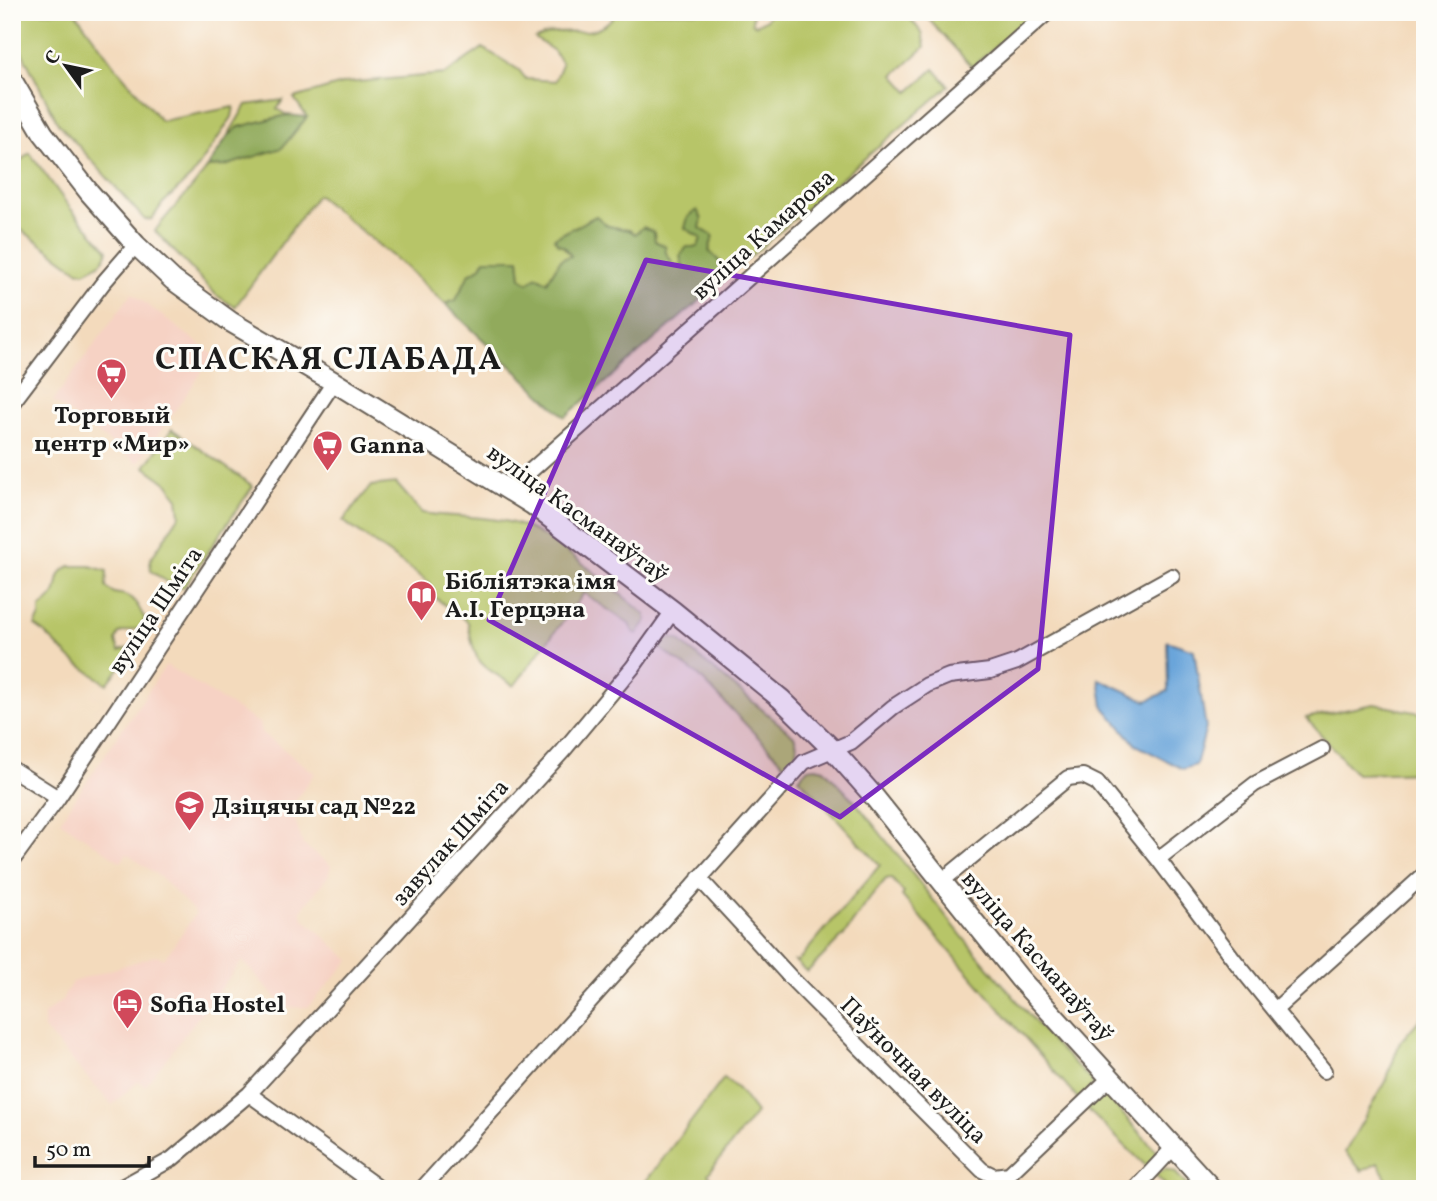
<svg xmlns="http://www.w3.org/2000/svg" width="1437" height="1201" font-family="Vollkorn,serif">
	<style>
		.built { fill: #f6d2c4 }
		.green { fill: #b7c567; stroke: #6a7042; stroke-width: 2 }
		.forest { fill: #91aa5c; stroke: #56633c; stroke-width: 2 }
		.water { fill: #6aa5da; stroke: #43607b; stroke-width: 2 }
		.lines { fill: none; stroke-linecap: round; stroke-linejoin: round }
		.stream { stroke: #6aa5da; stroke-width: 4.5 }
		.street-casing { stroke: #675e54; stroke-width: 18 }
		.secondary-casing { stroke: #675e54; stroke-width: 23 }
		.street { stroke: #fff; stroke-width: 14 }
		.secondary { stroke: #fff; stroke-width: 19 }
		.marked { fill: #7b2cbf; fill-opacity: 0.2; stroke: #7b2cbf; stroke-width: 5; stroke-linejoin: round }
		.labels { text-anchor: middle; stroke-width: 6; stroke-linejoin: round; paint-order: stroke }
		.street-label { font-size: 24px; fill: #1c1c1c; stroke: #fdfcf7 }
		.poi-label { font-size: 24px; font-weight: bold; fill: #1c1c1c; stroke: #fdfcf7; text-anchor: start }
		.district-label { font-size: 32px; font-weight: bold; letter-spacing: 2px; fill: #1c1c1c; stroke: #fdfcf7 }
	</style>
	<rect width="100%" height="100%" fill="#fdfcf7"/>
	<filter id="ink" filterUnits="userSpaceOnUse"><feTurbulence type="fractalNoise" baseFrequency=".0143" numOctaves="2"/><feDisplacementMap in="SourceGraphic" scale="14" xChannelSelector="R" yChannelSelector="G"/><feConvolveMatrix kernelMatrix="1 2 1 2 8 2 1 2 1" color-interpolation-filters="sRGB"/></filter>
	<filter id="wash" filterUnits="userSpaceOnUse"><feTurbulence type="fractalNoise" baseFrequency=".00686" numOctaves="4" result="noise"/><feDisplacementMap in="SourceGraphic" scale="28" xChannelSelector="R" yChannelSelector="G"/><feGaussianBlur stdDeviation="1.57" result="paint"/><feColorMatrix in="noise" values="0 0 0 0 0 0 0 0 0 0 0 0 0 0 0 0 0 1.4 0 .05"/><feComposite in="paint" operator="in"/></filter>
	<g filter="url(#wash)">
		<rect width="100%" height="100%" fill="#f3dabc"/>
		<path class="built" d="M132,293L214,355L138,463L53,401Z
			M166,665L254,720L259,723L262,733L315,773L291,807L303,845L331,865L328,876L301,910L303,918L350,960L308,1007L286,1008L242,961L145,1086L138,1081L112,1105L44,1029V1015L62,1000L72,982L157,955L164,959L196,913L160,877L127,854L121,862L60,821Z"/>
		<path class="green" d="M12,12H75L114,65L161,121L234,107L232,117L192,176L163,203L152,219L145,220L58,123L12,33Z
			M617,12H753L752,23L756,25L767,19L769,12H905L922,33L925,47L894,75L909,92L934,69L949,86L728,276V270L709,251L713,236L685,228L701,238L698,248L683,267H675L665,253L629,230L608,226L575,227L555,238L572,256L561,259L547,282L528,283L521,278L519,259L480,268L469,275L456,300L445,304L408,269L317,195L235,307L216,295L155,231C172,208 192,190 208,167L225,166L307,117L294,98L345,83L445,74L483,48L519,70L526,79L555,81L562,64L554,51L535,38C541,36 549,32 556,32C582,30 599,37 617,12Z
			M922,12H1035L972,67Z
			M283,100L277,109L287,115L239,127L227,137L246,105Z
			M30,153L70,208L108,250C105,263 95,267 84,272L77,270L12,223V167Z
			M172,429L253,486L184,587L176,588L151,571L150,560L180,515L178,499L168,484L145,467Z
			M396,483L422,513C456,518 497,515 528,528C565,545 612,588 645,614L647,620L637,634L633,632L629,624L584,593L514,686C478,662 475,666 468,622L426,591L430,583L343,521L371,486Z
			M70,566H90L107,571L106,587C119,598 116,591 127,596C138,600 139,611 145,618L141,628L119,633L116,641L119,651L129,648L132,652L107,684L71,659L45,633L35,626L40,616V608C46,603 53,599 56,591C59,579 57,572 70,566Z
			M671,638L678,640L794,736C800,749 797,756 787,767L698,675L658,647L663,641Z
			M1374,704L1425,714V772L1356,774L1306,718Z
			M816,767L824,769L857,804L966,941L1048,1037L1094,1083L1080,1101L902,896L904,893L891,878L886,879L871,897L844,935L807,972L795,961H798L880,865L799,778L808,768Z
			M1425,1013V1181L1418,1189H1392L1378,1163L1362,1171L1345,1152L1387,1078L1400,1042Z
			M724,1078L738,1089L756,1113L708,1174L721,1189H640Z
			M1101,1094L1106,1095L1156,1151L1158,1155L1149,1169L1085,1107Z
			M1165,1169L1175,1172L1190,1189H1169L1155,1175Z"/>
		<path class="forest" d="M287,115L307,117L282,148L225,166L208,167L227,137L239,127Z
			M697,210L702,219L700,228L713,236L709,251L728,270V276L565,417L445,304L456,300L469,274L480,268L485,259H519L521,278L528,283L537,276L547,282L561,259L571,256L565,247L558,244L554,238L596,216L608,226L629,230L635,234L643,227L654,232L655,241L665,246L666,253L675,266L683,267L680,256L687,247H698L701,238L685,228L688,217Z"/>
		<path class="water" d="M1167,641L1194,650L1206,728L1196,765L1183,769L1136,745L1103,706L1099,679L1147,701L1168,691Z"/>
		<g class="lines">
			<path class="stream" d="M1415,1189L1425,1178"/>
		</g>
	</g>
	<g filter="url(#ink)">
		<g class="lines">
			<defs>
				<path id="street" d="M12,403L103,283L136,245
					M509,490L1048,12
					M12,769L58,798
					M1158,859L1255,784L1322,749
					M12,861L58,798L334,382
					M699,878L792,979L982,1170L994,1176L1009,1174L1111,1077
					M942,881L1068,778L1083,776L1097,783L1158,859L1235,961L1324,1071
					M1275,1010L1425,874
					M249,1094L380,1189
					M118,1189L172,1159L249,1094L563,751L633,667L673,611
					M422,1189L804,762L851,742L893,707L927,685L949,676L990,671L1017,662L1172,576
					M1135,1189L1174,1147"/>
				<path id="secondary" d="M12,80L43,133L89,192L136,245L173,280L231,322L334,382L533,505L673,611L781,699L833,750L871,793L1020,979L1212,1189"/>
			</defs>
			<use href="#street" class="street-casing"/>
			<use href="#secondary" class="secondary-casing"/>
			<use href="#street" class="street"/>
			<use href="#secondary" class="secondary"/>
		</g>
	</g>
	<path class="marked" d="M646,260L1070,335L1038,669L840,817L489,620Z"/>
	<defs>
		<symbol id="supermarket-pin" viewBox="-11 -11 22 30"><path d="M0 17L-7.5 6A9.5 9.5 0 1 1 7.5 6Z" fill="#d1495b" stroke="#fdfcf7"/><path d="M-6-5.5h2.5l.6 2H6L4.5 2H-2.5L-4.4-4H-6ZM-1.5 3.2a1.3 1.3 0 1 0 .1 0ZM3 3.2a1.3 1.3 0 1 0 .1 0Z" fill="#fff"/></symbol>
		<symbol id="library-pin" viewBox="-11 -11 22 30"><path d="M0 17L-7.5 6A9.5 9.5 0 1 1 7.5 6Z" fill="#d1495b" stroke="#fdfcf7"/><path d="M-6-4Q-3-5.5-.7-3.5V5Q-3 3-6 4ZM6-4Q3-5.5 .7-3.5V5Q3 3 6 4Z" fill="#fff"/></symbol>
		<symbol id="school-pin" viewBox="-11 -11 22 30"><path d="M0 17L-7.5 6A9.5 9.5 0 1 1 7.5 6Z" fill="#d1495b" stroke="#fdfcf7"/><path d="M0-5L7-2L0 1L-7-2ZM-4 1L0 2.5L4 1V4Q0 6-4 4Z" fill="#fff"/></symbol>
		<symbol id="hotel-pin" viewBox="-11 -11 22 30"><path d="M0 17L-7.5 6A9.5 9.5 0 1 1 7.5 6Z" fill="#d1495b" stroke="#fdfcf7"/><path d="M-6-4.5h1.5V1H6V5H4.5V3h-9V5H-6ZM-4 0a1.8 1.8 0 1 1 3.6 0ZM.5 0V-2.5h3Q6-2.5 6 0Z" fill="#fff"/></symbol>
	</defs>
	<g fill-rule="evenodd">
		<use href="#supermarket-pin" x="94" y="356" width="35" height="47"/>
		<use href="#supermarket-pin" x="310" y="428" width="35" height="47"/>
		<use href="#library-pin" x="404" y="578" width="35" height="47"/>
		<use href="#school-pin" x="172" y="788" width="35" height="47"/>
		<use href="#hotel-pin" x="110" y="986" width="35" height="47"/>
	</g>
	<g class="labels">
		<g class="street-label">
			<text transform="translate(763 234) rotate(-42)" y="8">вуліца Камарова</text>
			<text transform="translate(578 513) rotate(36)" y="8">вуліца Касманаўтаў</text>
			<text transform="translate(155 610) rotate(-56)" y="8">вуліца Шміта</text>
			<text transform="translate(450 842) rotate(-48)" y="8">завулак Шміта</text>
			<text transform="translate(1038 956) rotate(49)" y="8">вуліца Касманаўтаў</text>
			<text transform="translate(914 1070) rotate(45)" y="8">Паўночная вуліца</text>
		</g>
		<g class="poi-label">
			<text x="112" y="423" text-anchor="middle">Торговый<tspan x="112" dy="28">центр «Мир»</tspan></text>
			<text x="350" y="453">Ganna</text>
			<text x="445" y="589">Бібліятэка імя<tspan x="445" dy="28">А.І. Герцэна</tspan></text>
			<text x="212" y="814">Дзіцячы сад №22</text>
			<text x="150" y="1012">Sofia Hostel</text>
		</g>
		<g class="district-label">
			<text x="329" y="369">СПАСКАЯ СЛАБАДА</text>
		</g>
	</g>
	<rect width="1437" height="1201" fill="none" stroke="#fdfcf7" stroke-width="42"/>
	<g transform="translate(66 66) rotate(303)" stroke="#fdfcf7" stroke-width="5" paint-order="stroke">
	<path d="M0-5L12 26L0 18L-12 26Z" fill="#1c1c1c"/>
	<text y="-10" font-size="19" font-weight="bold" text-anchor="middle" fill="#1c1c1c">С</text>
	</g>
	<path d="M35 1156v10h114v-10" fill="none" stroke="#1c1c1c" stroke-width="3.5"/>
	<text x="46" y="1156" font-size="21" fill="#1c1c1c" stroke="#fdfcf7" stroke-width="5" paint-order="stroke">50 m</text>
</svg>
